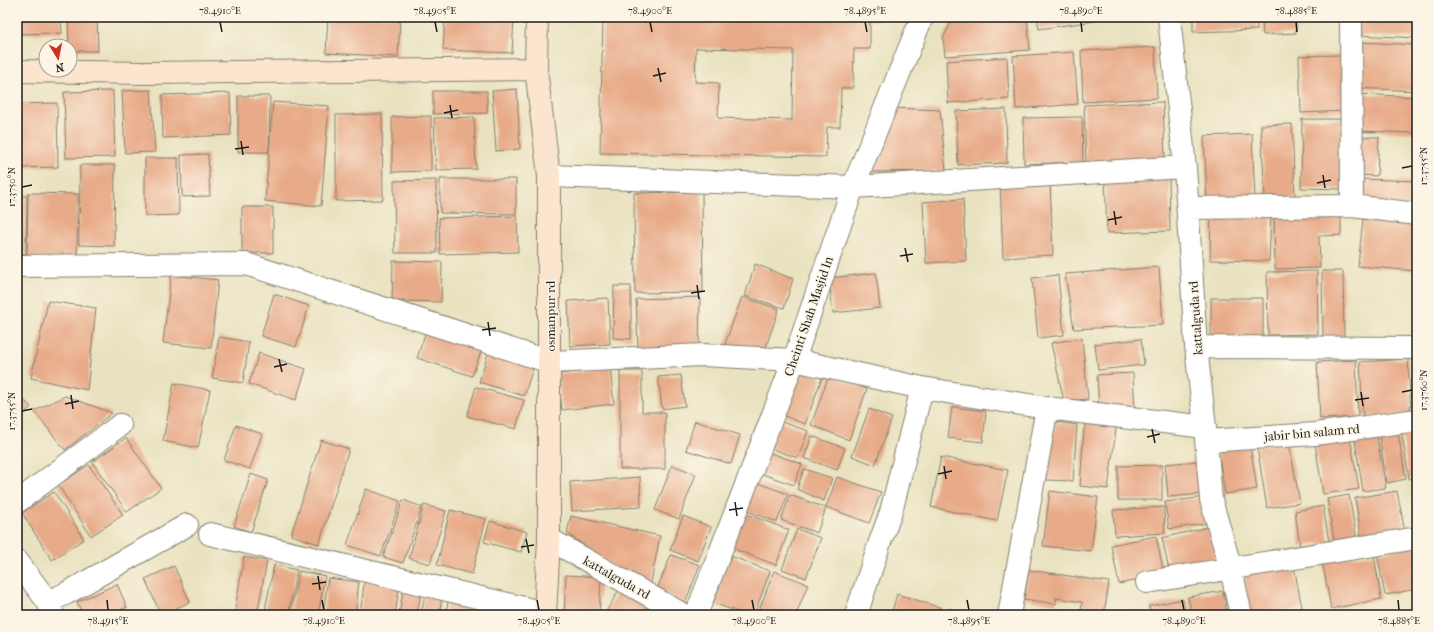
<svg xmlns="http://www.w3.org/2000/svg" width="1434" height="632" font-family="'IM FELL French Canon',serif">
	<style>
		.building { fill: #e8ab89; fill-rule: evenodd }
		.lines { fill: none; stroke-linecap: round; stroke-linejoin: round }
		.street-casing { stroke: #827f6e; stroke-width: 24 }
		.secondary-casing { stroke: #827f6e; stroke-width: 24 }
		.street { stroke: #fff; stroke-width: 22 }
		.secondary { stroke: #fce5cf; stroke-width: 22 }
		.ticks { fill: none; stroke: #1c1c1c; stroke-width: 1.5 }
		.labels { text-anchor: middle; stroke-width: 3; stroke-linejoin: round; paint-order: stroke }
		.street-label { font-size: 13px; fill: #1c1c1c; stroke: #fcf5e5 }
		.neatline { fill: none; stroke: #1c1c1c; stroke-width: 1.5 }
		.ticks-label { font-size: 10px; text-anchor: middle; fill: #1c1c1c }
	</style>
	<rect width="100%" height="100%" fill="#fcf5e5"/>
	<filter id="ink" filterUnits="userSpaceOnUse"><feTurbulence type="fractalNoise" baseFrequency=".025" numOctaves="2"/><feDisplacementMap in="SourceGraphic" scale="8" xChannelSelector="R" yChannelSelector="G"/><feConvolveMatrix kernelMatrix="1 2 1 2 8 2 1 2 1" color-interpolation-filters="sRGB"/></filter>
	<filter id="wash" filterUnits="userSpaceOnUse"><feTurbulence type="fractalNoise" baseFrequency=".012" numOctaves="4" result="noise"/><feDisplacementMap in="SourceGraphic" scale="16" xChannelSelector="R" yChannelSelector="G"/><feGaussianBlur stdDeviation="0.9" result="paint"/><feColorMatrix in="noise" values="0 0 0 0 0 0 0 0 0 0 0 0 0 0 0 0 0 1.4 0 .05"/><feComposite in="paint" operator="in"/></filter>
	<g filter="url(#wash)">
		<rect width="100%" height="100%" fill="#e9e2c0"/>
		<g id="blocks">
			<path class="building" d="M17,17H61L62,33L17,34Z
				M68,17H97L98,51H70V46H69Z
				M328,17H400L398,57L326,53Z
				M445,17H514L512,53L443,50Z
				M603,17H878V21H870V49H854L853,88H841L840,127H827L826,157L600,153ZM696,48L793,50L792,120L718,118L719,83L695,82Z
				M954,17H1027L1030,50L945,56L943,38Z
				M1037,17H1095V21L1039,29Z
				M1193,17H1256L1257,30L1193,32Z
				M1262,17H1295L1296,33L1263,35Z
				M1356,17H1417V38L1355,35Z
				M1359,42L1417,45V91L1357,88Z
				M1155,47L1157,98L1083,102L1081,51Z
				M1074,52L1078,104L1016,109L1013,56Z
				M1344,55L1346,111L1301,113L1299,56Z
				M1007,57L1009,99L948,103L946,61Z
				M517,89L520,149L496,151L492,91Z
				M151,90L155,152L125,153L122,91Z
				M113,91L115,157L66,158L64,92Z
				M433,91H487V113L433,114Z
				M230,93L231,135L163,138L162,95Z
				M1358,94L1417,97V133L1357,131Z
				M238,96H270L269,152H238Z
				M273,102L329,106L321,206L265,201Z
				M1163,102L1165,159L1086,163L1084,105Z
				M57,103L58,167L17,168V104Z
				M893,108L940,110L946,171L870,172Z
				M1006,109L1007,163L958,165L956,111Z
				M382,114L383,200L336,201V115Z
				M431,116V171L392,172V117Z
				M474,117L476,169L436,170L434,118Z
				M1082,117L1083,162L1024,164L1023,118Z
				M1302,119H1344L1343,189L1301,188Z
				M1292,124L1295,197L1265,199L1261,125Z
				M1252,134L1255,199L1207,201L1204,136Z
				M1359,137H1379L1377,176L1357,175Z
				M208,154L210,196L182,197L181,155Z
				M145,158H178L179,215L145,216Z
				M80,165H115L114,246L79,245Z
				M1169,174L1170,231L1107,233L1105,176Z
				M440,179H516V214L440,213Z
				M1363,179L1417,181V206L1362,203Z
				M436,180L437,253H395L394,181Z
				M1050,181L1053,255L1003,258L1000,183Z
				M702,192L703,292L635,293L634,193Z
				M28,193L78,194L77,258L27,257Z
				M17,196H27L26,254L17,253Z
				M963,199L966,261L926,263L923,202Z
				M242,207H273V253H242Z
				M1211,211L1271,212L1269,261L1210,260Z
				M1341,214V235L1319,236L1320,268L1275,269L1274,215Z
				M517,216L518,252L440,254L439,218Z
				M1363,219L1417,221V271L1358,266Z
				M393,261L442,262L441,302L392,301Z
				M755,264L793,279L784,308L745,296Z
				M1159,267L1163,325L1074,329L1065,274Z
				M1317,271L1318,334L1268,335L1267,272Z
				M1322,271H1343L1344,338H1323Z
				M876,273L880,308L833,313L829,278Z
				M171,275L218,280L211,348L163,343Z
				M1058,275L1064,335L1038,338L1032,278Z
				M614,286H631V339L613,338Z
				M274,294L309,306L296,347L261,336Z
				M700,297L699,347L638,348L636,299Z
				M742,297L779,309L763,355L723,349Z
				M608,298L610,344L570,346L568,301Z
				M1211,298H1263V338L1211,337Z
				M48,301L96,308L87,390L31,378Z
				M426,331L482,349L472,376L417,358Z
				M219,337L249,342L243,383L212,378Z
				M1082,338L1088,399L1064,401L1051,343Z
				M1141,339L1144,365L1098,370L1095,344Z
				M490,348L535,362L524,396L479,382Z
				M259,353L306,369L296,400L249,384Z
				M1408,359L1411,414L1363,416L1360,362Z
				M1356,360L1358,417L1320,419L1317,362Z
				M610,368L614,404L562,410L558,374Z
				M799,370L822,378L805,424L782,415Z
				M620,371H642V412H665V469H620Z
				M1133,373L1135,411L1099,412L1097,375Z
				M681,375L685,406L662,409L658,377Z
				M829,375L867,389L849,440L811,425Z
				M174,383L210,390L198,448L163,441Z
				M476,387L524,400L516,429L467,416Z
				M17,393L31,407L17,421Z
				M65,396L112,413L65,450L34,411Z
				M952,407L986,411L983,442L948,438Z
				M869,409L892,418L875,465L852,456Z
				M1089,418L1117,422L1108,489L1080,486L1084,429Z
				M776,420L808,431L798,458L766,447Z
				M695,421L740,435L731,464L686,450Z
				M1056,422L1077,425L1073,481L1045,480Z
				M236,425L262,434L250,469L224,460Z
				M1417,425V478L1409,479L1401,428Z
				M1397,427L1406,479L1387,483L1378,430Z
				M1376,432L1386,488L1363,491L1354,435Z
				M812,436L845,448L837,470L804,458Z
				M1350,437L1359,489L1323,494L1315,443Z
				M126,438L161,488L127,512L92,462Z
				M321,440L349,449L319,544L291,535Z
				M1289,442L1300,503L1267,508L1257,447Z
				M1250,445L1257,489L1225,494L1218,450Z
				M762,450L802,464L794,485L754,471Z
				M941,457L1008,470L997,521L931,507Z
				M1199,461L1203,494L1168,497L1165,464Z
				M89,465L123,515L91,536L58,485Z
				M672,465L696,474L679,519L655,510Z
				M1162,465V500H1118V466Z
				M804,469L832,478L824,501L797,489Z
				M251,474L268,480L251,532L234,526Z
				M640,477L641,507L572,511L570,482Z
				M837,477L881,492L869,523L826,507Z
				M752,481L788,494L777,522L742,509Z
				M1417,486V505H1416L1413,487Z
				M366,489L400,501L381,556L347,545Z
				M1050,491L1098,497L1091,551L1043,546Z
				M1397,491L1405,532L1362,540L1355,498Z
				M54,492L84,539L52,560L22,513Z
				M790,495L826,508L817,533L781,520Z
				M1349,495L1357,541L1335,545L1327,499Z
				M1206,497L1209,523L1169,529L1165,502Z
				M403,500L422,507L403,563L383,557Z
				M424,505L446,511L430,564L409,558Z
				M1323,506L1329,542L1300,546L1295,511Z
				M1164,507L1165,533L1115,536L1113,510Z
				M450,510L486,519L472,574L437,565Z
				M739,511L789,530L776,565L726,546Z
				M571,516L660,536L649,592L567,533Z
				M683,516L711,527L698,561L670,550Z
				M490,521L527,532L521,552L484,542Z
				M1208,527L1216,559L1169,570L1162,538Z
				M797,529L821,538L806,578L782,569Z
				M1156,536L1164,574L1119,584L1111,545Z
				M1416,545L1417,553V589L1385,595L1377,553Z
				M1374,554L1381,599L1331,609L1322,560Z
				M671,555L700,565L685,603L657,589Z
				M731,556L770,571L754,615H746L713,603Z
				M244,557L267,561L257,615H234Z
				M1293,561L1302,608L1266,615H1251L1243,571Z
				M274,565L297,570L288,615H264Z
				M174,566L190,602L161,615L145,579Z
				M1029,570L1109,582L1104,615L1081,613L1082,602L1056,598V604L1024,599Z
				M299,571L325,576L318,615H290Z
				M774,571L808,584L796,615H757Z
				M566,575L601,577L599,615H564Z
				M365,577L400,582L395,615H360Z
				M328,578L359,582L355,615H323Z
				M117,584L127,607L109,615H83L77,602Z
				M404,585L422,588L417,615H399Z
				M619,590L660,615H604Z
				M1223,591L1227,615H1192L1188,597Z
				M425,594L442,597L439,615H421Z
				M450,594L527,615H445Z
				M897,594L942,608L940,615H891Z
				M1183,599L1186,615H1151L1149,606Z
				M949,609L969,615H947Z"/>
		</g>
	</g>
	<g filter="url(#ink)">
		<use href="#blocks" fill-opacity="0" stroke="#827f6e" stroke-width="1"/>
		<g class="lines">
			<defs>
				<path id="street" d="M1169,17L1185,167L1196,347L1205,427L1211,500L1231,569L1241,615
					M1351,17L1352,206
					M549,176L853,187L1185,167
					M1188,208L1352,206L1417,214
					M17,266L246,264L550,362L703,355L794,360L922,388L1047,408L1205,427
					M1196,347L1417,348
					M1206,441L1315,434L1417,420
					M17,502L120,425
					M210,534L545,613
					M549,539L684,615
					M17,561L48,602L53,615
					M1147,582L1417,538
					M48,602L67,593L187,525
					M696,615L794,360L853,187L922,17
					M856,615L880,542L891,512L922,388
					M1009,615L1047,408"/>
				<path id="secondary" d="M537,17L536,69L549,176V539L545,615
					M17,71L144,73L536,69"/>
			</defs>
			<use href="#street" class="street-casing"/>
			<use href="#secondary" class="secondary-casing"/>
			<use href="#street" class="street"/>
			<use href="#secondary" class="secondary"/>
		</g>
	</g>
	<path class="ticks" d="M220,22L222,32M435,22L437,32M650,22L652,32M865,22L867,32M1081,22L1082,32M1296,22L1297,32M658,68L661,82M653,76L666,73M450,105L452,118M444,113L458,110M241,141L243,155M235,149L249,147M1402,168L1412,166M1323,175L1325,188M1317,183L1331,180M22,187L32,185M1114,211L1116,225M1108,220L1122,217M905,248L908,262M900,256L913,254M697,285L699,299M691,293L705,291M488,322L490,336M482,330L496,328M279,359L282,372M274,367L287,364M1361,392L1363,406M1402,392L1412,390M71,395L73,409M1355,400L1369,398M65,404L79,401M22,411L32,409M1152,429L1155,443M1147,437L1160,434M944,466L946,479M938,474L952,471M735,502L737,516M729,510L743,508M526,539L529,553M521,547L534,545M318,576L320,590M312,584L326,582M107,600L108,610M322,600L324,610M537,600L539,610M752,600L754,610M967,600L969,610M1182,600L1184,610M1398,600L1399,610"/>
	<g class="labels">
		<g class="street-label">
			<text transform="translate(550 316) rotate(-90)" y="5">osmanpur rd</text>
			<text transform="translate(808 316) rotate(-71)" y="5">Cheinti Shah Masjid ln</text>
			<text transform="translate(1195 318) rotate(-94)" y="5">kattalguda rd</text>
			<text transform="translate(1312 432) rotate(-5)" y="5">jabir bin salam rd</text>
			<text transform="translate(617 577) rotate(29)" y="5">kattalguda rd</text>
		</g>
	</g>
	<rect width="1434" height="632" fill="none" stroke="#fcf5e5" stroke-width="44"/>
	<g transform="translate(58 58) rotate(170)"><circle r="19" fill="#fcf5e5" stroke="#a29e95"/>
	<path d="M0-3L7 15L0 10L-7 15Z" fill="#c8321e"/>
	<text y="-6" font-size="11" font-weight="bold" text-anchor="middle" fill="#1c1c1c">N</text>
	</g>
	<rect x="22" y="22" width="1390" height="588" class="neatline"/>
	<g class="ticks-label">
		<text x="220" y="14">78.4910°E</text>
		<text x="435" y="14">78.4905°E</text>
		<text x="650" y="14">78.4900°E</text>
		<text x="865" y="14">78.4895°E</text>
		<text x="1081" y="14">78.4890°E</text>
		<text x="1296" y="14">78.4885°E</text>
		<text transform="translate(1423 166) rotate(-90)" y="4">17.3755°N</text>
		<text transform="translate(11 187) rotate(-90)" y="4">17.3750°N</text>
		<text transform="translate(1423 390) rotate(-90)" y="4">17.3760°N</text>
		<text transform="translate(11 411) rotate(-90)" y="4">17.3755°N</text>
		<text x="108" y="624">78.4915°E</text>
		<text x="324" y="624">78.4910°E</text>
		<text x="539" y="624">78.4905°E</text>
		<text x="754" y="624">78.4900°E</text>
		<text x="969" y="624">78.4895°E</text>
		<text x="1184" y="624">78.4890°E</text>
		<text x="1399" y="624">78.4885°E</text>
	</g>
</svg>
